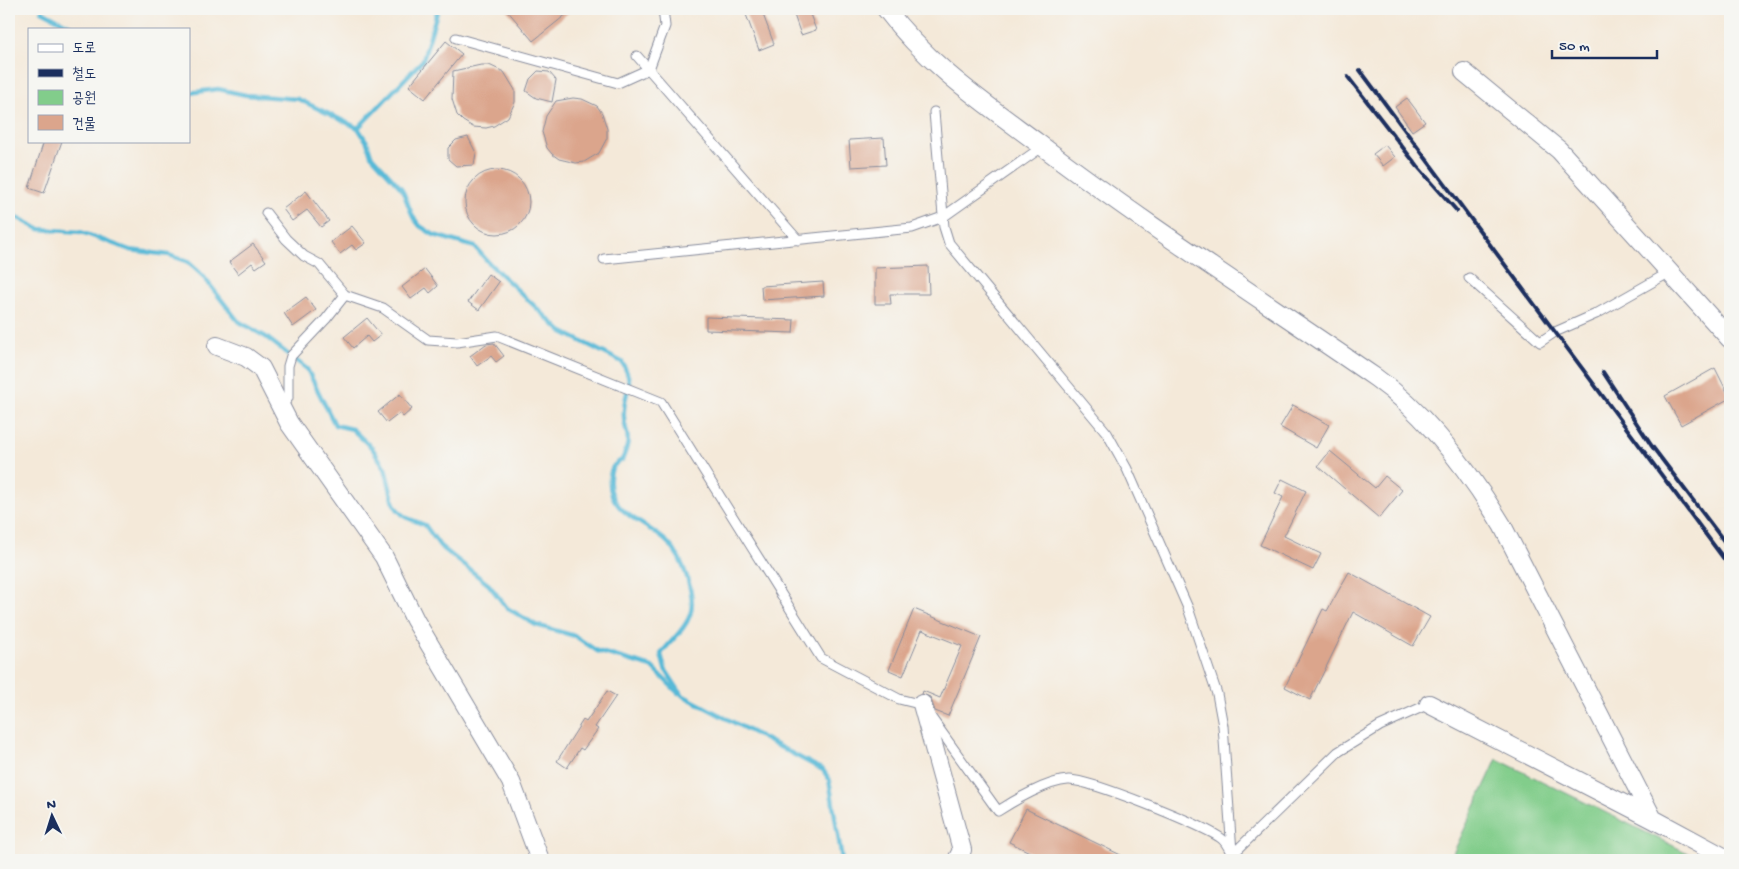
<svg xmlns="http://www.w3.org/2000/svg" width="1739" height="869" font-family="'Gochi Hand','Poor Story',sans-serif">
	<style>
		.green { fill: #82cd8b; stroke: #4e7e74 }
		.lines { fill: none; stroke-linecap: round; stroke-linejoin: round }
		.stream { stroke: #59b9d7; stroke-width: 4.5 }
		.building { fill: #dba58c }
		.service-casing { stroke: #888c9c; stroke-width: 11 }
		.minor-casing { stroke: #888c9c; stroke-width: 20 }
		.service { stroke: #fff; stroke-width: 9 }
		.minor { stroke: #fff; stroke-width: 18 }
		.rail { stroke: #1b2f5e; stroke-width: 4 }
	</style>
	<rect width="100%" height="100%" fill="#f6f6f2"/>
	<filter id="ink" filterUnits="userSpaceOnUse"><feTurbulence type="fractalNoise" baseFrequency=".02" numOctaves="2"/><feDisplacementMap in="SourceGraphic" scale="10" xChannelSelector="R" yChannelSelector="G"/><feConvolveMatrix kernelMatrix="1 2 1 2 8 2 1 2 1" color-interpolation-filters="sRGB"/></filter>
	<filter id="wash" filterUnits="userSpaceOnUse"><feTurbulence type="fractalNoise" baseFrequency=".0096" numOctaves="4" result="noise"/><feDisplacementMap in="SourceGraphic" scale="20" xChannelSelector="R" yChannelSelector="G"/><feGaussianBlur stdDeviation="1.12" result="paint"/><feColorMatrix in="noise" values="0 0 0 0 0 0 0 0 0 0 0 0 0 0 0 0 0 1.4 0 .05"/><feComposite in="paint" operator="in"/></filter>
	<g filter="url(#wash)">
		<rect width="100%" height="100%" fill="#f4e9d9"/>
		<path class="green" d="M1497,759L1702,860H1450Z"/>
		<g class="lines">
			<path class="stream" d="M42,11L76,29
				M189,93L218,89L246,95L298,99L358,128L367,142L371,155L402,189L413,217L420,226L434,235L475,247L489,263L561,331L622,362C636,388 625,386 624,410C622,434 635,431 622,460C614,464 611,467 610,477C606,515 649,522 669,544C682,557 697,596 690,615C685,630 670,641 661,654L665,669L682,695L823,770L829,779L842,860
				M358,128L423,60L438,9
				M9,213L39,229L81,232L130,250L169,255L188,262L202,275L238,321L266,337L307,369L335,425L352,429L372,448L385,468L394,504L398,510L405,517L425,525L440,546L489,585L507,608L536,625L575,636L597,651L652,667L678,693"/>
		</g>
		<g id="blocks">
			<path class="building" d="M506,9H573L533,41Z
				M744,9H761L774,44L759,50Z
				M792,9H808L816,30L801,35Z
				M446,41L462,54L425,99L409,86Z
				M481,65H489L504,72L515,90V102L508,117L494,126L486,128L473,127L463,121L457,115L452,99L453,71Z
				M538,71L549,72L556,80L552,102L536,98L526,91L530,79Z
				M573,98L582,99L597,106L602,113L607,129V138L599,153L584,162L576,163L559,159L552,154L547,148L542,132L546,116L556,101Z
				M1407,98L1425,122L1412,131L1395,107Z
				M468,137L476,153L474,165L456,166L448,159V148L456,140Z
				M884,138L886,165L851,167L849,140Z
				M44,141H62L44,193L29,188Z
				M1385,145L1395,157L1383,166L1373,154Z
				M465 202a32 32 0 1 1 64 0a32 32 0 1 1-64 0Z
				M306,191L329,221L321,227L307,210L292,221L283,209Z
				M352,226L366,243L356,250L352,245L340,254L331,242Z
				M253,244L266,261L256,268L252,263L238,274L229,262Z
				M928,266L929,294H890L891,304H875V268Z
				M425,269L438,286L430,293L426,288L411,299L402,287Z
				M488,274L499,282L479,310L468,302Z
				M823,282L824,296L762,300L761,286Z
				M306,297L316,310L293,327L284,313Z
				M706,317L794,320L793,333L706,330Z
				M367,318L381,335L372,342L367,336L353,348L344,337Z
				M494,343L504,356L496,362L491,356L477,366L470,356L486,344Z
				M1715,368L1730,398L1681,425L1665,396Z
				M400,394L412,409L403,417L400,413L387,423L378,412Z
				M1293,405L1329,425L1316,448L1280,427Z
				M1330,451L1375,488L1385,476L1402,490L1379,518L1318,466Z
				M1282,479L1306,491L1284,536L1321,554L1313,570L1260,545L1283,497L1275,493Z
				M1349,572L1430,617L1413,646L1353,612L1310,700L1285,687L1323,609L1327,611Z
				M914,609L981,637L948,716L935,711L930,697L922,694L923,691L940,698L962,646L922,630L903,676L889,670Z
				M607,691L616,696L595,727L598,729L583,750L580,748L567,768L557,761L583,720L586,722Z
				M1026,809L1131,860H1046L1009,842Z"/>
		</g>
	</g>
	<g filter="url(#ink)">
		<use href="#blocks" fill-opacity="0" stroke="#888c9c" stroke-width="1"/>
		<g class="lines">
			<defs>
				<path id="service" d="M456,38L618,83L649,69L665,26L663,9
					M637,56L798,240
					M934,112L944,227L949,243L1107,433L1127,469L1188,608L1217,694L1223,726L1232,852
					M266,213L286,239L304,256L319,264L345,295L383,308L428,340L457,342L497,336L661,402L821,658L899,699L923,705
					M604,259L912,228L943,217L1042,147
					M1469,278L1540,342L1555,332L1596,314L1670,272
					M281,407L288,398V366L291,356L326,319L345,295
					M930,716L998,811C1015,800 1048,781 1068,780C1086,778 1206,826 1222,839C1227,843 1229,849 1232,855L1338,752L1380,726L1429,704"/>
				<path id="minor" d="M886,9C927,64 983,102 1038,143C1147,226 1263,300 1376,378C1428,415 1469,471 1502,525L1653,819
					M1464,72L1559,150L1730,339
					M217,346L246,357L261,368L289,423L384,557L415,620L511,782L540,860
					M922,704L962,850L957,860
					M1429,704L1653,819L1729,860"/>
			</defs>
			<use href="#service" class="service-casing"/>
			<use href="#minor" class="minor-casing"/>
			<use href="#service" class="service"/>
			<use href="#minor" class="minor"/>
			<path class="rail" d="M1360,70L1730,567
				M1348,77L1418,167L1457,211
				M1603,372L1651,445L1730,549"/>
		</g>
	</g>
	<rect width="1739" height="869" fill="none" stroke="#f6f6f2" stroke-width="30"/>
	<rect x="28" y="28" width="162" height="115" fill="#f6f6f2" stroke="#9ea6b7"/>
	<rect x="38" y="44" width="25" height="8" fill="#ffffff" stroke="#9ea6b7"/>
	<text x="72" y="52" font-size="15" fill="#1b2f5e">도로</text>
	<rect x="38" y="69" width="25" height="8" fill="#1b2f5e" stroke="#9ea6b7"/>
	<text x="72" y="78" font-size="15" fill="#1b2f5e">철도</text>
	<rect x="38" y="90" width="25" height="15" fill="#82cd8b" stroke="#9ea6b7"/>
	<text x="72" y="102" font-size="15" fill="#1b2f5e">공원</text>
	<rect x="38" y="115" width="25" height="15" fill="#dba58c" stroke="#9ea6b7"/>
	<text x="72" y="128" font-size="15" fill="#1b2f5e">건물</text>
	<g transform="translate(52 816) rotate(356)" stroke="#f6f6f2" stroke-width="4" paint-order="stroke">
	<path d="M0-4L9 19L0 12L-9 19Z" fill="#1b2f5e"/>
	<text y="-8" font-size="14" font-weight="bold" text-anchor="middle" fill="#1b2f5e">N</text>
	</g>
	<path d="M1552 50v8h105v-8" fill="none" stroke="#1b2f5e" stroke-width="2.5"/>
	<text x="1559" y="50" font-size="15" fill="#1b2f5e" stroke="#f6f6f2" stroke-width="4" paint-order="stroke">50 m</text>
</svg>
